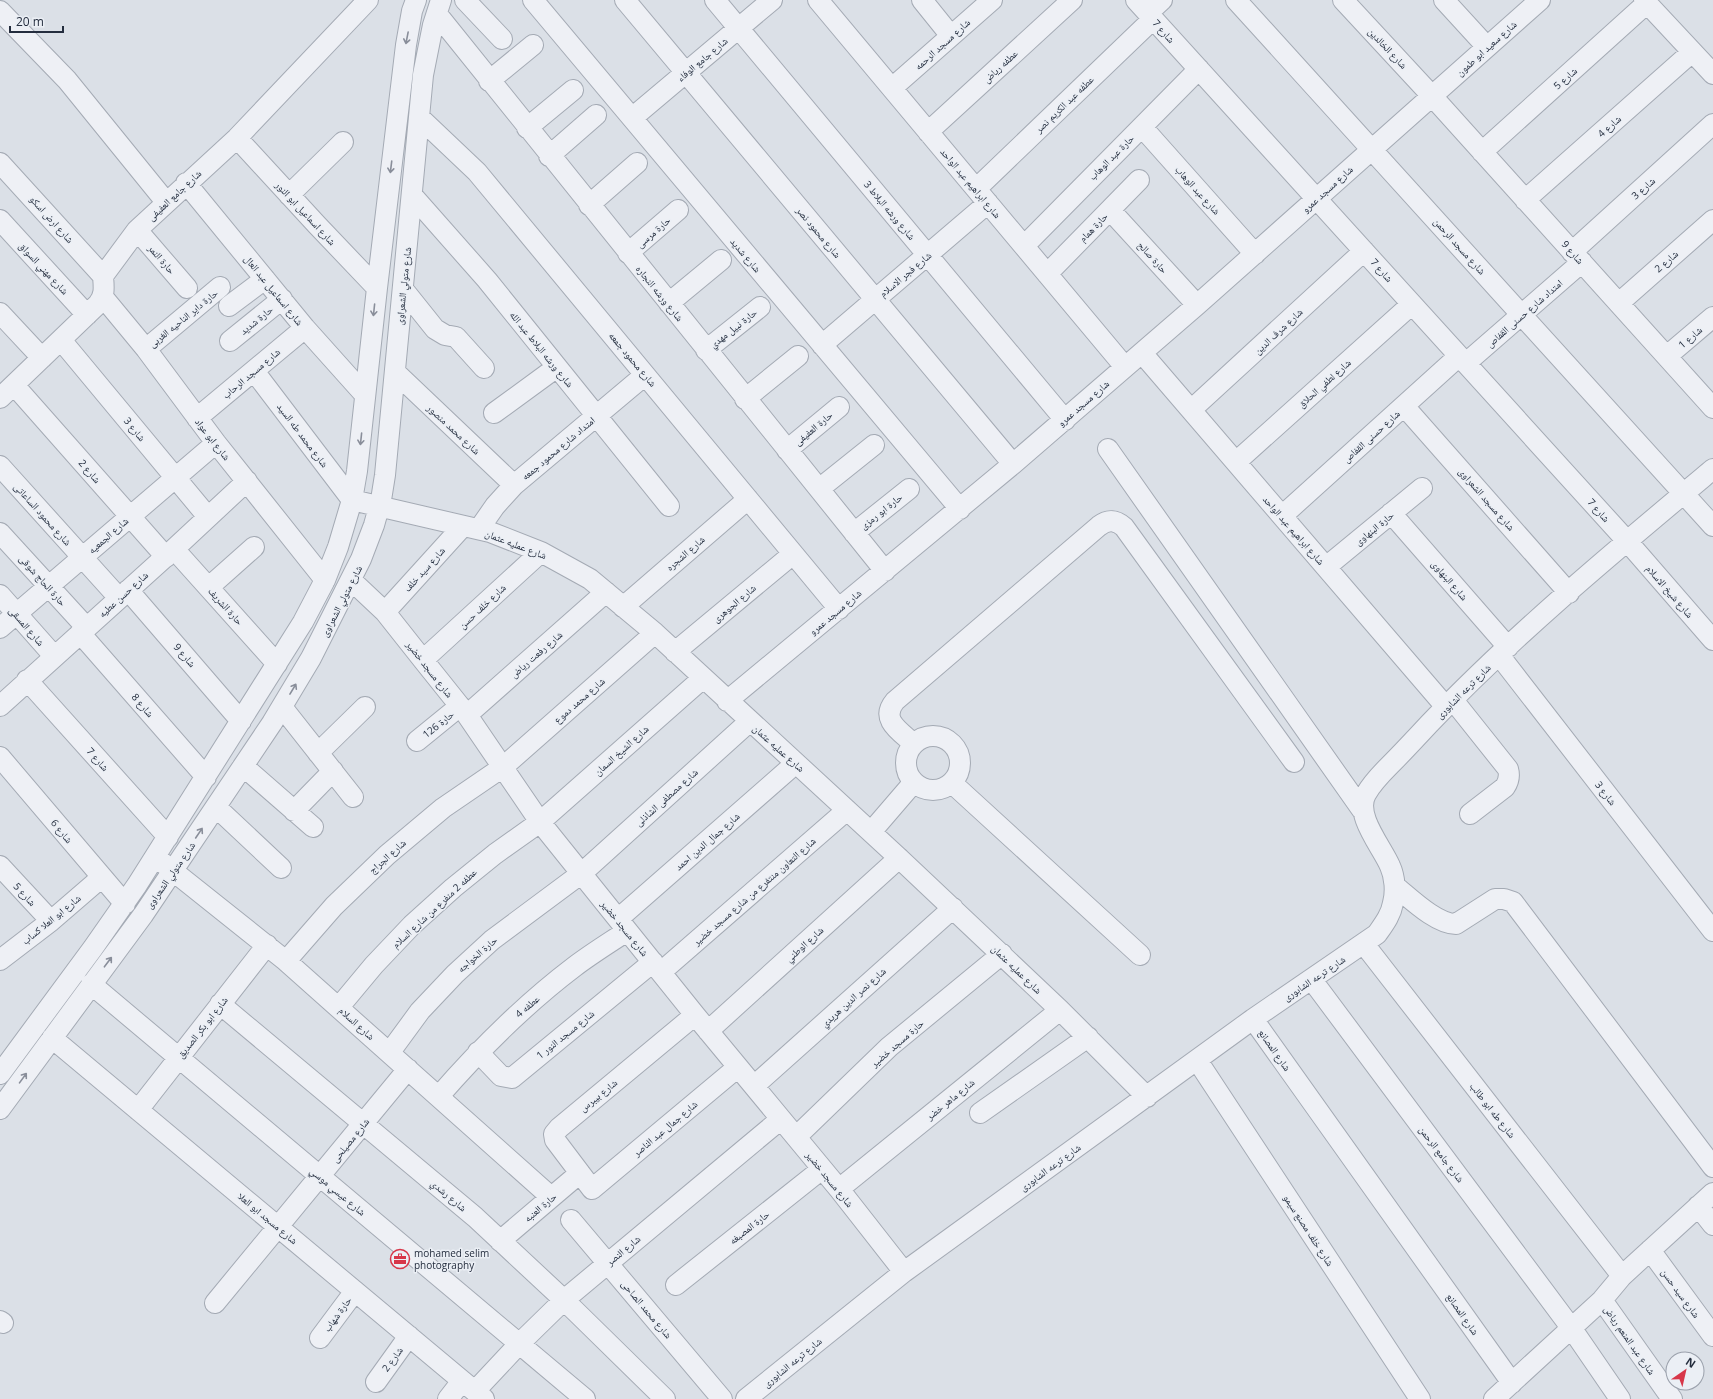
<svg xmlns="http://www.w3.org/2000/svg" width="1713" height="1399" font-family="'Open Sans','Noto Naskh Arabic',sans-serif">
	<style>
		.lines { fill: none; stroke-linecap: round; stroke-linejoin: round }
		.minor-casing { stroke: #a4aab4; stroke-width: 22 }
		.minor { stroke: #eef0f5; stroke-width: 20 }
		.oneway { stroke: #898e9a }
		.labels { text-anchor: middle; stroke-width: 3; stroke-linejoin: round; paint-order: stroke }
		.street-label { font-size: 10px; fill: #242d3e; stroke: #ebeff5 }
		.poi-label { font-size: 10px; fill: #242d3e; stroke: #ebeff5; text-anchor: start }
	</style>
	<rect width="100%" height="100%" fill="#dbe0e7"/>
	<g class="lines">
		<defs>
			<path id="minor" d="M465,0L502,39
				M533,0L960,509
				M625,0L1013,464
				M715,0L1065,420
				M818,0L1125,367
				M922,0L951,36
				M1136,0L1627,541L1713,640
				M1236,0L1713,526
				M1343,0L1432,96L1713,408
				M1444,0L1487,47
				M1644,0L1713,74
				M0,11L67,80L166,202
				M1148,13L1162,0
				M437,14L885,571
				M489,81L533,45
				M892,88L992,0
				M419,117L477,172L839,609
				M632,118L772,0
				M1142,127L1255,254
				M527,128L573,90
				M928,132L1072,0
				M237,138L317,225L377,288
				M1482,152L1647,3
				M549,156L596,115
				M0,163L103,276
				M186,183L305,328L365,395
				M976,189L1153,19
				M289,195L343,142
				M412,195L487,280L669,506
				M1525,200L1692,52
				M589,205L637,163
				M1110,210L1197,305
				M0,220L87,315
				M137,230L187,288
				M1024,246L1199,69
				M1572,252L1713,124
				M628,253L678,210
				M1047,274L1139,180
				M403,289L435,329L445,335L456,337L484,368
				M103,297L146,349L216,443L325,580
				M669,303L721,260
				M1619,303L1713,220
				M229,306L265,279
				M0,313L42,358
				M61,340L208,517
				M230,341L282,299
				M822,345L988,203
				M146,349L220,287
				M706,350L760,307
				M1142,353L1446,707
				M1667,356L1713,317
				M1466,363L1582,262
				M254,371L352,500L490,532L541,552L590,579L655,633L899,858L1060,1010L1147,1097
				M395,372L514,485
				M14,385L166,557
				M0,398L98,304C105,295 104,288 103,276L137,230L237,138L368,0
				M745,399L798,356
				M1404,406L1569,593
				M1191,410L1364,251
				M494,413L557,367
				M197,418L305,328
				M1108,449L1362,810
				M787,450L839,407
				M1236,462L1412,304
				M0,466L119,598
				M819,489L874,445
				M1391,513L1508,647
				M1282,516L1459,356
				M479,529L495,506L514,485L645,375
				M0,533L86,627
				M854,533L909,489
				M174,549L277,664
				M1326,567L1422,488
				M351,580L385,612L423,660L467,715L540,822L695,1015L839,1189L904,1272
				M209,587L254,547
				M128,590L241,721
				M0,595L54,656
				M623,607L748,499
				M385,612L463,526
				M0,628L216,443
				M80,633L206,777
				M675,652L793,554
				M1499,655L1713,931
				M423,660L541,552
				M27,680L168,837
				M1453,700L1508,769C1510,776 1509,781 1505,787L1470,814
				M727,701L1013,464L1197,305L1540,0
				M0,706L174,549L247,481
				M282,707L353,797
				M467,715L606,592
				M906 763a27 27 0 1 1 54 0a27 27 0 1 1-54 0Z
				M417,741L460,706
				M914,744C901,732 879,720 895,701L1099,526C1108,519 1116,520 1124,527L1294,762
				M318,753L365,707
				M0,757L125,904
				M243,766L313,827
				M952,783L1140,955
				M216,807L281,868
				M294,811L333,771
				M871,832L914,782
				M163,863L286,961L551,1197
				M0,866L51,921
				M1395,886C1410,898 1436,924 1456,924L1495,899H1504L1513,902L1713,1167
				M618,919L796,763
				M1364,944L1622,1276
				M0,960L51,921L102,877
				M286,961L334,906L387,855L443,808L503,767L655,633
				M661,972L847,810
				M1312,980L1572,1329L1620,1399
				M91,984L585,1399
				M220,1004L475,1217L564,1300L665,1399
				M339,1007L374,965L412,925L453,888L495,854L540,822L703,678
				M695,1015L559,1128L554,1134L555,1140L592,1189L738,1067
				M1253,1019L1512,1383
				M708,1031L899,858
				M52,1038L484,1399
				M390,1052L420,1011L455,974L492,940L582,873L750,721
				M478,1052L501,1076L512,1078L653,962
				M1197,1060L1420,1399
				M0,1074L93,948L137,885L303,622L325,580L338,547L352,500L357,471L377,288L406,45L412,11L416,0
				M754,1086L953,908
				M439,1096C480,1049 524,1005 574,967C591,954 609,943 627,931
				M0,1109L143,915L272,723L311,658L361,559L374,525L381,500L385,475L423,75L433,25L441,0
				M138,1110L267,945
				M980,1113L1088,1037
				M796,1137L889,1047L1002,954
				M839,1189L1060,1010
				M1698,1206L1713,1225
				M571,1220L722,1399
				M500,1241L580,1173
				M1650,1250L1713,1336
				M676,1285L822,1169
				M1602,1300L1672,1399
				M215,1303L408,1069
				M0,1321L3,1323
				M320,1338L355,1291
				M376,1382L409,1336
				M475,1391L519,1344L564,1300L781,1119
				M448,1399L462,1381
				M746,1399L904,1272L1253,1019L1377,934C1384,924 1391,915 1393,903C1396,892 1395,877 1390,866C1382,847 1354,815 1366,794C1372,783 1381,774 1390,765C1403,752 1416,738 1429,724C1517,632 1616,550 1713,469
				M1494,1399L1602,1300L1622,1276L1713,1193"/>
		</defs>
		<use href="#minor" class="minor-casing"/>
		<use href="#minor" class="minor"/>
	</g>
	<defs><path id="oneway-shaft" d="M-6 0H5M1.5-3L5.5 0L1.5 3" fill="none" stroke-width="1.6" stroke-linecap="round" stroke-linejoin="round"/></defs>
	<g class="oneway">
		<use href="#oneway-shaft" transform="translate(407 38) rotate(101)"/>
		<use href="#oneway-shaft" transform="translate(391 167) rotate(97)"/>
		<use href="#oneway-shaft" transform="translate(374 310) rotate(96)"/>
		<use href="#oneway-shaft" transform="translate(361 439) rotate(96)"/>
		<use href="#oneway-shaft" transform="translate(293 689) rotate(-59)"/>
		<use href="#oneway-shaft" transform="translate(199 833) rotate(-56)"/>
		<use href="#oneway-shaft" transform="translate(108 962) rotate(-53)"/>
		<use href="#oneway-shaft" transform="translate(23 1078) rotate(-54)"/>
	</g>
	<defs>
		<symbol id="office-ring" viewBox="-11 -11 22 22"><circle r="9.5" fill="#ebeff5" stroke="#d73649" stroke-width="1.5"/><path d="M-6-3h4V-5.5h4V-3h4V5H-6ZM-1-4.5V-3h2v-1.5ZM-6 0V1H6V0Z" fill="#d73649"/></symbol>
	</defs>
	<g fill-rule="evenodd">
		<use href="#office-ring" x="389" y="1248" width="22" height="22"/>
	</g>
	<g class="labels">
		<g class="street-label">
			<text transform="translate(1164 31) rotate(48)" y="4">شارع 7</text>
			<text transform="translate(942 44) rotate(-42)" y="4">شارع مسجد الرحمه</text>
			<text transform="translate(1388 48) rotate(47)" y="4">شارع الخالدين</text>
			<text transform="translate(1486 48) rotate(-42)" y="4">شارع سعيد ابو طمون</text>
			<text transform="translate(702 59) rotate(-40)" y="4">شارع جامع الوفاء</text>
			<text transform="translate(1000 66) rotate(-43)" y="4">عطفه رياض</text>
			<text transform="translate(1565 78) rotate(-42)" y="4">شارع 5</text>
			<text transform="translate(1064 104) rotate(-44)" y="4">عطفه عبد الكريم نصر</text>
			<text transform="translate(1609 126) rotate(-42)" y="4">شارع 4</text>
			<text transform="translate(1111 157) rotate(-45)" y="4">حارة عبد الوهاب</text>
			<text transform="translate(971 183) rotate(50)" y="4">شارع ابراهيم عبد الواحد</text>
			<text transform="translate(1643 188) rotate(-42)" y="4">شارع 3</text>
			<text transform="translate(1327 189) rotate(-42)" y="4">شارع مسجد عمرو</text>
			<text transform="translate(1198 190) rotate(48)" y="4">شارع عبد الوهاب</text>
			<text transform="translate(174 195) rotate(-43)" y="4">شارع جامع العفيفى</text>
			<text transform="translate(890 210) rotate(50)" y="4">شارع ورشه البلاط 3</text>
			<text transform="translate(306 213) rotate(47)" y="4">شارع اسماعيل ابو النور</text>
			<text transform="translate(52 219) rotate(48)" y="4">شارع ارض اسكو</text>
			<text transform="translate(1093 227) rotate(-46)" y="4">حارة همام</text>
			<text transform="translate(653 232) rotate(-41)" y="4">حارة مرسى</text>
			<text transform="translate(819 232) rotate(50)" y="4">شارع محمود نصر</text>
			<text transform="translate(1460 246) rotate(48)" y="4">شارع مسجد الرحمن</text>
			<text transform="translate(1573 252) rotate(48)" y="4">شارع 9</text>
			<text transform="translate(746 255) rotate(50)" y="4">شارع شديد</text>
			<text transform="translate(1153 257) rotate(48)" y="4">حارة صالح</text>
			<text transform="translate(162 259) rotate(49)" y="4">حارة النمر</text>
			<text transform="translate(1666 261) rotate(-42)" y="4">شارع 2</text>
			<text transform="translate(44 268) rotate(47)" y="4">شارع مهني السواق</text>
			<text transform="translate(1382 270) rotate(48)" y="4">شارع 7</text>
			<text transform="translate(905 274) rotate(-40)" y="4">شارع فجر الاسلام</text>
			<text transform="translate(403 286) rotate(-84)" y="4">شارع متولي الشعراوى</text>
			<text transform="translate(274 290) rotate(51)" y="4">شارع اسماعيل عبد العال</text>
			<text transform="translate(660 293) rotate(51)" y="4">شارع ورشه النجاره</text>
			<text transform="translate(1524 313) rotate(-41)" y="4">امتداد شارع حسنى القفاص</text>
			<text transform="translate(183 318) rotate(-39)" y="4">حارة داير الناحيه الغربى</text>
			<text transform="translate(256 320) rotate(-39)" y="4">حارة شديد</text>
			<text transform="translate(733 328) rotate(-38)" y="4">حارة نبيل مهدي</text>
			<text transform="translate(1278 331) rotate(-43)" y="4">شارع شرف الدين</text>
			<text transform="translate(1690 337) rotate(-41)" y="4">شارع 1</text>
			<text transform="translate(542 349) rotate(51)" y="4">شارع ورشه البلاط عبد الله</text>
			<text transform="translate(633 359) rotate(50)" y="4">شارع محمود جمعه</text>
			<text transform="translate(251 373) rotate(-40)" y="4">شارع مسجد الرحاب</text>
			<text transform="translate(1324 383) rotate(-42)" y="4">شارع لطفي الحلاق</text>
			<text transform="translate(1083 403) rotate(-41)" y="4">شارع مسجد عمرو</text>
			<text transform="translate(813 428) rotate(-40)" y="4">حارة العفيفى</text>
			<text transform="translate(135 429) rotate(50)" y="4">شارع 3</text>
			<text transform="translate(454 429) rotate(43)" y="4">شارع محمد منصور</text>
			<text transform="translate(303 435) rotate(53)" y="4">شارع محمد طه السيد</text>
			<text transform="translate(1371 436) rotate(-42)" y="4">شارع حسنى القفاص</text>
			<text transform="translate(213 439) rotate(52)" y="4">شارع ابو عواد</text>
			<text transform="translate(558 448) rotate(-40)" y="4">امتداد شارع محمود جمعه</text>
			<text transform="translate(90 471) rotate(49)" y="4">شارع 2</text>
			<text transform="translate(1487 499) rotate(49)" y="4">شارع مسجد الشعراوى</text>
			<text transform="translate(1599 510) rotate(48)" y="4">شارع 7</text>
			<text transform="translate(881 511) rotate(-38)" y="4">حارة ابو رمزى</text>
			<text transform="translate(43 514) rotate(48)" y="4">شارع محمود الساعاتى</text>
			<text transform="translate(1374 528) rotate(-39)" y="4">حارة البنهاوى</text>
			<text transform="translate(1294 530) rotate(49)" y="4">شارع ابراهيم عبد الواحد</text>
			<text transform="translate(108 535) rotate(-41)" y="4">شارع الجمعيه</text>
			<text transform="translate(516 544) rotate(21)" y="4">شارع عمليه عثمان</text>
			<text transform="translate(685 553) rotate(-41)" y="4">شارع الشجره</text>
			<text transform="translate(424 569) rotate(-48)" y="4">شارع سيد خلف</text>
			<text transform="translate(43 580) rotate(48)" y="4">حارة الحاج شوقى</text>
			<text transform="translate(1450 580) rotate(49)" y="4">شارع البنهاوى</text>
			<text transform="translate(1670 591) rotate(49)" y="4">شارع شيخ الاسلام</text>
			<text transform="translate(123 594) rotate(-42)" y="4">شارع حسن عطيه</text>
			<text transform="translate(341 601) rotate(-63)" y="4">شارع متولي الشعراوى</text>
			<text transform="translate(734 603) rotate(-40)" y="4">شارع الجوهرى</text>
			<text transform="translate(226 606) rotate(48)" y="4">حارة الشريف</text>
			<text transform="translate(482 606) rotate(-43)" y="4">شارع خلف حسن</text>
			<text transform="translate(835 612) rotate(-40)" y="4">شارع مسجد عمرو</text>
			<text transform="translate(27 626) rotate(49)" y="4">شارع المسقى</text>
			<text transform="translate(536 654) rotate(-41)" y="4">شارع رفعت رياض</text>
			<text transform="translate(185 655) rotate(49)" y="4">شارع 9</text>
			<text transform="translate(430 669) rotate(52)" y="4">شارع مسجد خضير</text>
			<text transform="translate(1463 691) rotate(-45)" y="4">شارع ترعه الشابورى</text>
			<text transform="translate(579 700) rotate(-41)" y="4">شارع محمد دموع</text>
			<text transform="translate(143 705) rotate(49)" y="4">شارع 8</text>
			<text transform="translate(438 724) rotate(-39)" y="4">حارة 126</text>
			<text transform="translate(779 748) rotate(42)" y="4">شارع عمليه عثمان</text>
			<text transform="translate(621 750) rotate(-42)" y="4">شارع الشيخ السمان</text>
			<text transform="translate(98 759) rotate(48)" y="4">شارع 7</text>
			<text transform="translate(1606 793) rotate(52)" y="4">شارع 3</text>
			<text transform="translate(666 797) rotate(-42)" y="4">شارع مصطفى الشاذلى</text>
			<text transform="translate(62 831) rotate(50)" y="4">شارع 6</text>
			<text transform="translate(707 841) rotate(-41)" y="4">شارع جمال الدين احمد</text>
			<text transform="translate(387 856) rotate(-42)" y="4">شارع الجراج</text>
			<text transform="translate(170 875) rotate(-55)" y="4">شارع متولي الشعراوى</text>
			<text transform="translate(754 891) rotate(-41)" y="4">شارع التعاون منتفرع من شارع مسجد خضير</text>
			<text transform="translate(25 894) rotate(47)" y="4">شارع 5</text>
			<text transform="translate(434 908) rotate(-43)" y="4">عطفه 2 منفرع من شارع السلام</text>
			<text transform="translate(51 919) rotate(-39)" y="4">شارع ابو العلا كساب</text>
			<text transform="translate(625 928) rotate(51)" y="4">شارع مسجد خضير</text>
			<text transform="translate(804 944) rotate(-42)" y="4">شارع الوطني</text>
			<text transform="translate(477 954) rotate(-41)" y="4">حارة الخواجه</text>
			<text transform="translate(1017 969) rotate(44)" y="4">شارع عمليه عثمان</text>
			<text transform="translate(1314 978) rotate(-34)" y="4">شارع ترعه الشابورى</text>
			<text transform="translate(853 997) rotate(-42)" y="4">شارع نصر الدين هريدي</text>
			<text transform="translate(527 1006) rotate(-41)" y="4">عطفه 4</text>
			<text transform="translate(357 1023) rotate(42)" y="4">شارع السلام</text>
			<text transform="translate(202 1027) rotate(-52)" y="4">شارع ابو بكر الصديق</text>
			<text transform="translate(565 1034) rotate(-39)" y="4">شارع مسجد النور 1</text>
			<text transform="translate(897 1043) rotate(-41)" y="4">حارة مسجد خضير</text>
			<text transform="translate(1275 1050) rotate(55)" y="4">شارع المصانع</text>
			<text transform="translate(598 1095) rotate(-39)" y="4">شارع بيبرس</text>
			<text transform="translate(950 1099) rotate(-39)" y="4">شارع ماهر خضر</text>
			<text transform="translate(1493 1110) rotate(52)" y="4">شارع طه ابو طالب</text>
			<text transform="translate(665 1128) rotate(-40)" y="4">شارع جمال عبد الناصر</text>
			<text transform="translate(350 1140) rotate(-51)" y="4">شارع مصيلحى</text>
			<text transform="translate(1442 1154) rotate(53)" y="4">شارع جامع الرحمن</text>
			<text transform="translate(1050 1167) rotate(-36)" y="4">شارع ترعه الشابورى</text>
			<text transform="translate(830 1179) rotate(51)" y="4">شارع مسجد خضير</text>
			<text transform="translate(338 1191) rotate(40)" y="4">شارع عيسي موسي</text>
			<text transform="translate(449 1195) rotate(40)" y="4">شارع رشدي</text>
			<text transform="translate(540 1207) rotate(-40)" y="4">حارة العنبه</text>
			<text transform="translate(268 1218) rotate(40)" y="4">شارع مسجد ابو العلا</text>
			<text transform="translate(749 1227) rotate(-38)" y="4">حارة المصبغه</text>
			<text transform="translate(1309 1230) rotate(57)" y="4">شارع خلف مصنع سيمو</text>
			<text transform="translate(623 1250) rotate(-40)" y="4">شارع النصر</text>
			<text transform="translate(1681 1293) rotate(54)" y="4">شارع سيد حسن</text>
			<text transform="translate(647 1309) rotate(50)" y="4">شارع محمد الصاحى</text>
			<text transform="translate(337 1314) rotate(-54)" y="4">حارة شهاب</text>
			<text transform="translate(1463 1314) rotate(55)" y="4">شارع المصانع</text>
			<text transform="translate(1630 1340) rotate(55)" y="4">شارع عبد المنعم رياض</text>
			<text transform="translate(392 1359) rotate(-54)" y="4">شارع 2</text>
			<text transform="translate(792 1362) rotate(-39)" y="4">شارع ترعه الشابورى</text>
		</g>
		<g class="poi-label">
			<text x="414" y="1257">mohamed selim<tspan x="414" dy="12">photography</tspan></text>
		</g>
	</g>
	<g transform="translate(1685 1371) rotate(34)"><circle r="19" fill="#ebeff5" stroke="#9ba1ac"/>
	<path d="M0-3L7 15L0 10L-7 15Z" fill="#d73649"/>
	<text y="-6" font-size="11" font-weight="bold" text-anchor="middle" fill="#242d3e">N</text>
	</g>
	<path d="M10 26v6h53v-6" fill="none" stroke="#242d3e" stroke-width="2"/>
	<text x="16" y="26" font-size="12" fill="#242d3e" stroke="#ebeff5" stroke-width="3" paint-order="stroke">20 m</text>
</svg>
